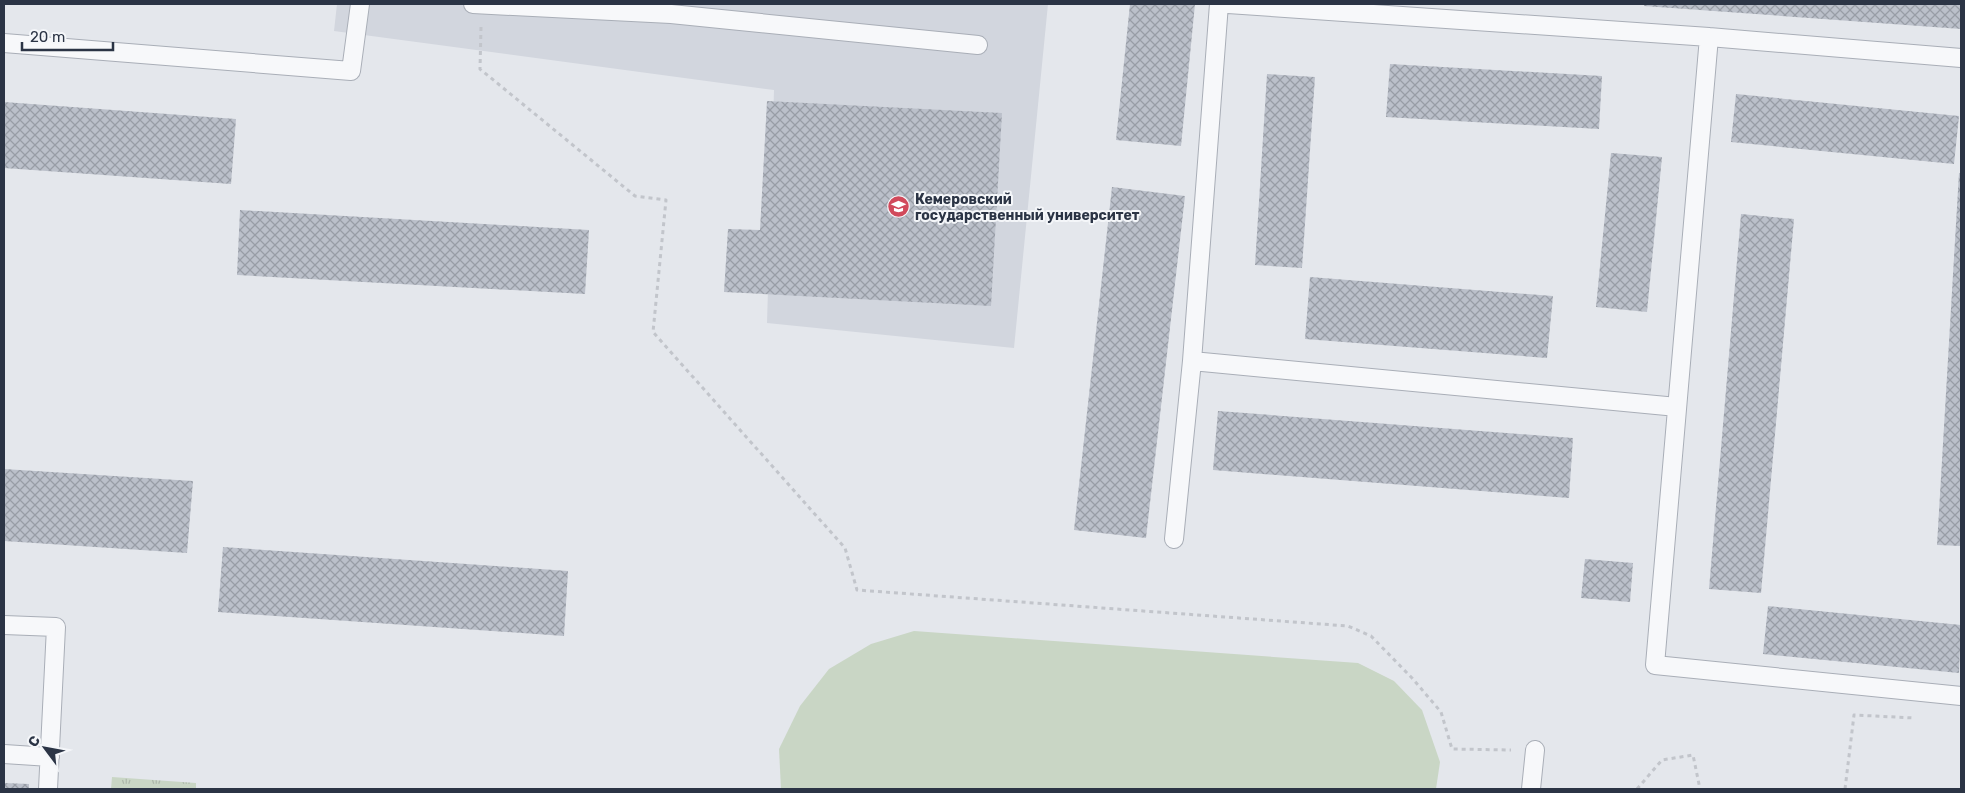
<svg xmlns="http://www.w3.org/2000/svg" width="1965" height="793" font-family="Rubik,sans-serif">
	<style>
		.built { fill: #d2d6de }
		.grass { fill: url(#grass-tufts) }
		.garden { fill: #c9d6c5 }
		.building { fill: url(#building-cross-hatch) }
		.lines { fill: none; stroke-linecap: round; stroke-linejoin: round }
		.lane-casing { stroke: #a9aeb7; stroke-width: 20 }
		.path { stroke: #c2c5cb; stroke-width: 3; stroke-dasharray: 4 4; stroke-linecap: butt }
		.lane { stroke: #f7f8fa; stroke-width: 18 }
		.labels { text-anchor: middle; stroke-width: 4; stroke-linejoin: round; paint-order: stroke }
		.poi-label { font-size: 14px; font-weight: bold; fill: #2b3445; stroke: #f4f6f9; text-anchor: start }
	</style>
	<defs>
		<pattern id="grass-tufts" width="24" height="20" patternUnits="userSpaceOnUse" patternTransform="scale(1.25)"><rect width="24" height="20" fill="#c9d6c5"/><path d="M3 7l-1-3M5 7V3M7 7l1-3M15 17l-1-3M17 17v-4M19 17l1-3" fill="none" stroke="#adb8ab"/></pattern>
		<pattern id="building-cross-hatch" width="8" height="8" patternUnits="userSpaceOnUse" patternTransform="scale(1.25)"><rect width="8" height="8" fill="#bbc0ca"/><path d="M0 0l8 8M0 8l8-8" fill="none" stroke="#989da6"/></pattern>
	</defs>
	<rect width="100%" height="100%" fill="#e4e7ec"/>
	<path class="built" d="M337,4H1048L1014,348L767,323L774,90L334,31Z"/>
	<path class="grass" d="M112,777L196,783V789H111Z"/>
	<path class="garden" d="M914,631L1358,663L1394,681L1422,710L1440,762L1436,789H781L779,749L800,706L829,669L871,644Z"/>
	<path class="building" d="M1130,4H1195L1181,146L1116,140Z
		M1645,4H1961V29L1644,6Z
		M1390,64L1602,76L1599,129L1386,117Z
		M1267,74L1315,77L1302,268L1255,265Z
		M1736,94L1959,116L1954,164L1731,142Z
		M767,101L1002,113L991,306L724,292L728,229L760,230Z
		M4,102L236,119L231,184L4,168Z
		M1611,153L1662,157L1647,312L1596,307Z
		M1959,173H1961V546L1937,545Z
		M1112,187L1185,196L1146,538L1074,530Z
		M240,210L589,230L585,294L237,275Z
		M1741,214L1794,219L1761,593L1709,589Z
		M1310,277L1553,296L1547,358L1305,339Z
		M1218,411L1573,438L1569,498L1213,470Z
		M4,469L193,481L187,553L4,541Z
		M223,547L568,571L564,636L218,612Z
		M1585,559L1633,563L1630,602L1581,598Z
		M1768,606L1961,625L1959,673L1763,654Z
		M4,783L29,784V789H4Z"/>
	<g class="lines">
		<defs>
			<path id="lane" d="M473,4L671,14L978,45
				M1228,4L1709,37L1961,58
				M1709,37L1655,665L1961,696
				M4,43L351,71L360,4
				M1192,361L1677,407
				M1174,539L1192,361L1219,4
				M4,625L56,627L48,789
				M4,754L50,757
				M1531,789L1535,750"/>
		</defs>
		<use href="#lane" class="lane-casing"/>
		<path class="path" d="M481,27L480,69L635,196L666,200L653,332L845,548L857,590L1348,626L1371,636L1412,678L1441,712L1452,749L1511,750
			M1637,789L1662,760L1693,755L1700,789
			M1845,789L1854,715L1914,718"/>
		<use href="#lane" class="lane"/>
	</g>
	<defs>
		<symbol id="university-disc" viewBox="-11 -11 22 22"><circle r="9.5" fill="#d1495b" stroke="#f4f6f9"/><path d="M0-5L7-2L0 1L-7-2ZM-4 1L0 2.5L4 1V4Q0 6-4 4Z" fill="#fff"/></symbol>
	</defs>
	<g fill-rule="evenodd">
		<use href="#university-disc" x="886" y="194" width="25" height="25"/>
	</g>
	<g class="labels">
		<g class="poi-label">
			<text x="915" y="204">Кемеровский<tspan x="915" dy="16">государственный университет</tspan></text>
		</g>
	</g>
	<rect width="1965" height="793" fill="none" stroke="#2b3445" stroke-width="10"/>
	<g transform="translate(45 748) rotate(302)" stroke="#f4f6f9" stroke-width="4" paint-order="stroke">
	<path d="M0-4L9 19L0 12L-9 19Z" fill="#2b3445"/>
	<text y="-8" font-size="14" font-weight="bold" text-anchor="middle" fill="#2b3445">С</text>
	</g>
	<path d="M22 42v8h91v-8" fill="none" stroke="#2b3445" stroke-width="2.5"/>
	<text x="30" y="42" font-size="15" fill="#2b3445" stroke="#f4f6f9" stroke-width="4" paint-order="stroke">20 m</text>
</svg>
